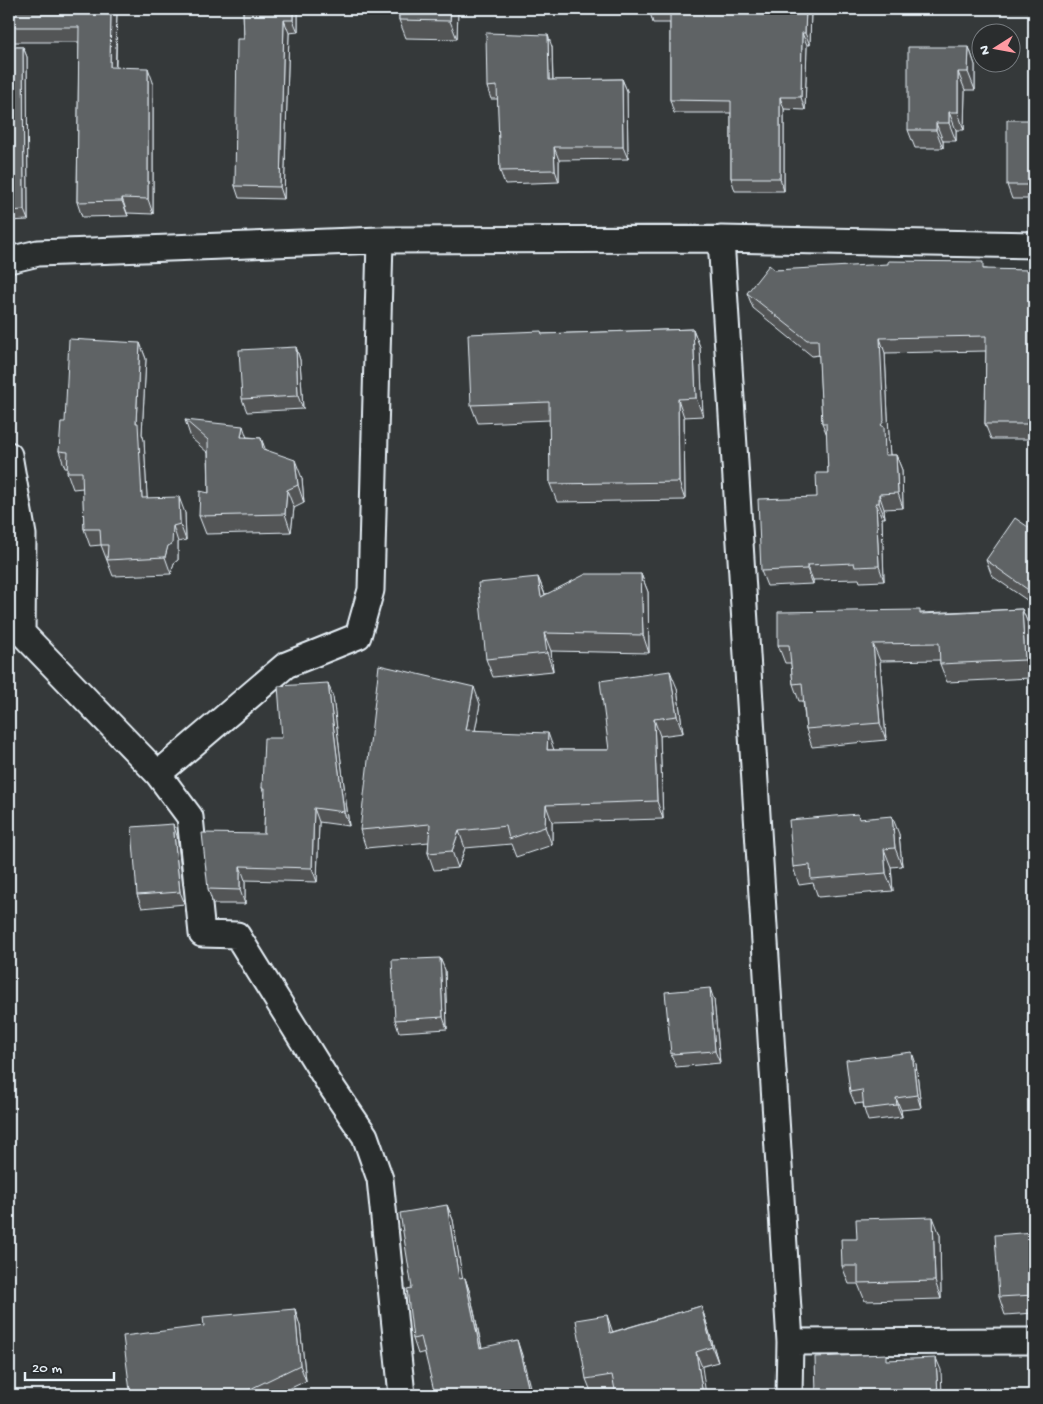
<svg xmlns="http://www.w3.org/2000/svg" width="1043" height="1404" font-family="'Gochi Hand',sans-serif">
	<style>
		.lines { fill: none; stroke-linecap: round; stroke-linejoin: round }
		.minor-casing { stroke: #e8f1f8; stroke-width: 29 }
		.minor { stroke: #2a2d2e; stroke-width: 25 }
		.wall { fill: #525557; stroke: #e8f1f8 }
		.shaded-wall { fill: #424547; stroke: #e8f1f8 }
		.building { fill: #5f6365; stroke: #e8f1f8 }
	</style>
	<rect width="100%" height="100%" fill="#35393a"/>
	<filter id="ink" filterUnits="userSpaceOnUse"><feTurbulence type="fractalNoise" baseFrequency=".02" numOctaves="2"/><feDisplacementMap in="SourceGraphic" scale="10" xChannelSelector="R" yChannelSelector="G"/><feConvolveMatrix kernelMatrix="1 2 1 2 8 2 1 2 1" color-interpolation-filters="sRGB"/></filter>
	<g filter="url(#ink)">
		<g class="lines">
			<defs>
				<path id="minor" d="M721,239L790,1342L789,1395
					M9,260L38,253L380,240L721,239L1034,245
					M9,455L23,535L22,633
					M9,628L22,633L158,774L190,817L202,934L237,935L329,1083L365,1136L380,1179L402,1395
					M158,774L286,665L358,636L371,590L380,240
					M790,1342L1034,1341"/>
			</defs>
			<use href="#minor" class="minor-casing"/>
			<use href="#minor" class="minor"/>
		</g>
		<path class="wall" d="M9,9H117L116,67L153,82V214L127,213L128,216L82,217L77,202L79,42H13L9,29Z
			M243,9H298V32L289,33L284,199L239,198L235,186L244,39Z
			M399,9H458L457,39L406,38L399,20Z
			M649,9H811L810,45H807L805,110L784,109V191H735L731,178V113H674L670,100V23H653Z
			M9,47H23L27,57L28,220L9,221Z
			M552,47L553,80L622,79L627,91L628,159L559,160V182L505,184L500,171L498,99H491L487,87Z
			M969,47L975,65V90H965L964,130H956V141H943V148H915L908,130Z
			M1034,120V199H1012L1007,185Z
			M986,269L1034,278V439H991L985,424L986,351L885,353L889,436L888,438L889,442L890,455H896L902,470L903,508L884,509L885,518H882L884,581L860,582L859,579L813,580V584L767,586L761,571L817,497L828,473L827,435L822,423L819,355L812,356L753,308L747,293L775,270Z
			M693,329L700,347L703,416L684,417L685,500L557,502L550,484V420L478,423L471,405L543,334Z
			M140,343L146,359L142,434L144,440L147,498L185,513L186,540L178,542V560L174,563L171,574L113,576L101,545L90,546L84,529L83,488L73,489L67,472L68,468H65L59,451L65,422Z
			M296,347L300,360L303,409L247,412L242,399Z
			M185,420L247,437L261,438L265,450L302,478L304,503L294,508L291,532L206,534L199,516L209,493L208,453L191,438Z
			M1034,531V605L992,576L986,560Z
			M641,574L648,592L649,653L551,651L553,671L493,677L486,659L538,577L545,594Z
			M1022,609L1029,626L1031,678L947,682L940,664V660L880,661L886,740L812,747L806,729L803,701H799L793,684L791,663H785L778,645L921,613Z
			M677,688L683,733L660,736L663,819L552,822V845L516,857L511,844L465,848L458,868L434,870L428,853L429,842L366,848L360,830L480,704L475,730L554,750H609Z
			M333,697L349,826L319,822L317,882L245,880V904H213L208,889L264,834L265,796L262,788L282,738Z
			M858,814L860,819L899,834L902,866L891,867L893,891L818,897L813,883L799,885L793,867Z
			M177,836L185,904L142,908L137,895Z
			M440,958L445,970L447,1029L399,1032L395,1020Z
			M714,1000L720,1063L676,1067L671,1054Z
			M916,1064L921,1108L901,1110L902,1117L868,1121L864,1109L863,1103L855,1104L850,1092Z
			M447,1205L453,1220L462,1279L465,1278L470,1293L482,1348L522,1355L425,1352L418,1354L413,1339L412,1288Z
			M1034,1232V1313L1005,1315L999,1297Z
			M940,1235L941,1299L865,1301L858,1284H849L842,1266L857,1239Z
			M701,1306L706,1321L718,1362L615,1390L592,1394L586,1379L612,1330V1332Z
			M295,1309L300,1326L306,1381L276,1395H107L130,1391L204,1326Z"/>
		<path class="shaded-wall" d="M111,9H117L115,82L110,67Z
			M293,9H298V32L293,20Z
			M451,9H458L457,39L450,21Z
			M806,9H811L810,45L805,33Z
			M284,20L289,33L284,199L280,187Z
			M802,33L807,45L805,110L801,97Z
			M548,35L552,47L553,92L549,80Z
			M23,47L27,57L28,220L24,210Z
			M969,47L975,65V90L968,72Z
			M148,68L153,82V214L148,199Z
			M958,72L965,90L964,130L958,112Z
			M622,79L627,91L628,159L623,147Z
			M780,97L784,109V191L780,178Z
			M949,112L956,130V141L949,123Z
			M936,123L943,141V148L936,130Z
			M554,147L559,160V182L555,170Z
			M122,198L128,216L122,201Z
			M1031,270L1034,278V330L1031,322Z
			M693,329L700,347L703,416L696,398Z
			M880,338L885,353L889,436L888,438L889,442L891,470L885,455L881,425Z
			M140,343L146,359L142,434L144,440L148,515L142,498L136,423Z
			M296,347L300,360L303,409L298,396Z
			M678,399L684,417L685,500L679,482Z
			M243,426L249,444L241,437Z
			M261,438L268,456L263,449Z
			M896,455L902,470L903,508L898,493Z
			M295,460L302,478L304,503L298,485Z
			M287,490L294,508L291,532L285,514Z
			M879,494L884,509L885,518L879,503Z
			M179,497L185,513L186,540L180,524Z
			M876,503L882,518L884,581L879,566Z
			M173,526L178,542V560L174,563L171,574L165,557Z
			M807,565L813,580V584L807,569Z
			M641,574L648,592L649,653L643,635Z
			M538,577L545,595L541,597Z
			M1022,609L1029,626L1031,678L1025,660Z
			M544,633L551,651L553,671L547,653Z
			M873,644L880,661L886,740L880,723Z
			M670,671L677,688L683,733L677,716Z
			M328,683L333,697L349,826L344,812Z
			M474,687L480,704L472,747L466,730Z
			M654,719L660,736L663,819L657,801Z
			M548,733L554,750H547Z
			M546,805L552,822V845L545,827Z
			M314,808L319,822L317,882L312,868Z
			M892,816L899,834L902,866L895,848Z
			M173,824L177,836L185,904L180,892Z
			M459,831L465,848L458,868L452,851Z
			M884,849L891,867L893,891L886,873Z
			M240,866L245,880V904L240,890Z
			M440,958L445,970L447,1029L443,1017Z
			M710,988L714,1000L720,1063L715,1051Z
			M912,1052L916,1064L921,1108L917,1095Z
			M896,1098L901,1110L902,1117L897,1105Z
			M447,1205L453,1220L465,1294L459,1279Z
			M933,1217L940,1235L941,1299L935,1281Z
			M465,1278L470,1293L485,1363L480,1348Z
			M701,1306L706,1321L718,1362L712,1347Z
			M295,1309L300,1326L306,1381L300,1365Z
			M607,1315L612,1330L615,1348L610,1333Z
			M517,1340L522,1355L532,1395H530Z
			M696,1352L702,1367L706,1395H703Z
			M936,1358L941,1370L942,1395H938Z"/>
		<path class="building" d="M9,9H111L110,67L148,68V199L122,198V201L77,202L79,27H9Z
			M243,9H293V20H284L280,187L235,186L237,39H244Z
			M399,9H451L450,21L399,20Z
			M649,9H806L805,33H802L801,97H780V178H731V101L670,100V10H649Z
			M486,33L548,35L549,80L622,79L623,147H554L555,170L500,171L497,86L487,87Z
			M9,47H23L24,210L9,211Z
			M908,47H969L968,72H958V112H949V123H936V130H908Z
			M1007,120H1034V185H1007Z
			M888,261L983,262V269L1031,270V322H1034V424H985L986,336L880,338L884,421L881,425L884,427L885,455H896L898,493L879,494V503H876L879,566L855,567L854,563L807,565V569L761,571L758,499L817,497L816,473H828L826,423H822L818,340H807L747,293L769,265L775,270L888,264Z
			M693,329L696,398L678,399L679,482L550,484L549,402L471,405L468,334L541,331L542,334Z
			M69,339L140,343L136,423H138L142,498L179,497L180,524L173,526L172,544L168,546L165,557L107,560L108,545H101L100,529H84L82,472H67L68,452L59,451L61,422H65Z
			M296,347L298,396L242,399L239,350Z
			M185,420L243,426L241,437L261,438L263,449L295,460L298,485L287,490L285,514L199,516L200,491L209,493L208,440Z
			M1015,518L1034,531V594L986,560Z
			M586,574H641L643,635L544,633L547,653L486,659L478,583L538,577L541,597Z
			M1022,609L1025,660L940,664L939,643L873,644L880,723L806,729L802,683L793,684L789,645H778V612L920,610V614Z
			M379,665L474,687L466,730L548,733L547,750H609L600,681L670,671L677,716L654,719L657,801L546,805L545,827L509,839L506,826L459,831L452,851L428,853L430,824L360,830Z
			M328,683L344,812L314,808L312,868L240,866V890L208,889L202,833L264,834L265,788H262L264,738H282L278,686Z
			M858,814L859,819L892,816L895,848L884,849L886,873L811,879L810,865L793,867L789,820Z
			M173,824L180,892L137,895L132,827Z
			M440,958L443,1017L395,1020L392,960Z
			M710,988L715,1051L671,1054L665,992Z
			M912,1052L917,1095L896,1098L897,1105L864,1109L862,1090L850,1092L846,1060Z
			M447,1205L459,1279L465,1278L480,1348L517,1340L530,1395H435L421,1337L413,1339L407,1289L412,1288L400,1213Z
			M933,1217L935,1281L858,1283V1266H842L841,1239H857L856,1219Z
			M1034,1232V1295L999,1297L995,1235Z
			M701,1306L712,1347L696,1352L703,1395H616L612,1375L586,1379L576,1320L607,1315L610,1333Z
			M295,1309L300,1365L238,1395H107L130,1391L123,1336L204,1326L203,1317Z
			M886,1354V1360L936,1358L938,1395H816L815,1357Z"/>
	</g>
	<rect width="1043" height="1404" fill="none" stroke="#2a2d2e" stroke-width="30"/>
	<rect x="15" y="15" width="1013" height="1374" fill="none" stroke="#e8f1f8" stroke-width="2" filter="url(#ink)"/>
	<g transform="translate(996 48) rotate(259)"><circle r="24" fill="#2a2d2e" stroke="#767b7f"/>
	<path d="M0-4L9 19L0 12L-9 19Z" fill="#ff9aa2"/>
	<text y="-8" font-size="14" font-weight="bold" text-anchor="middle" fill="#e8f1f8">N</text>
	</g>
	<path d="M25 1372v8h89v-8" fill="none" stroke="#e8f1f8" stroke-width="2.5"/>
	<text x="32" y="1372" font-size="15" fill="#e8f1f8" stroke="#2a2d2e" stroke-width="4" paint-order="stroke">20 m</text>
</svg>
